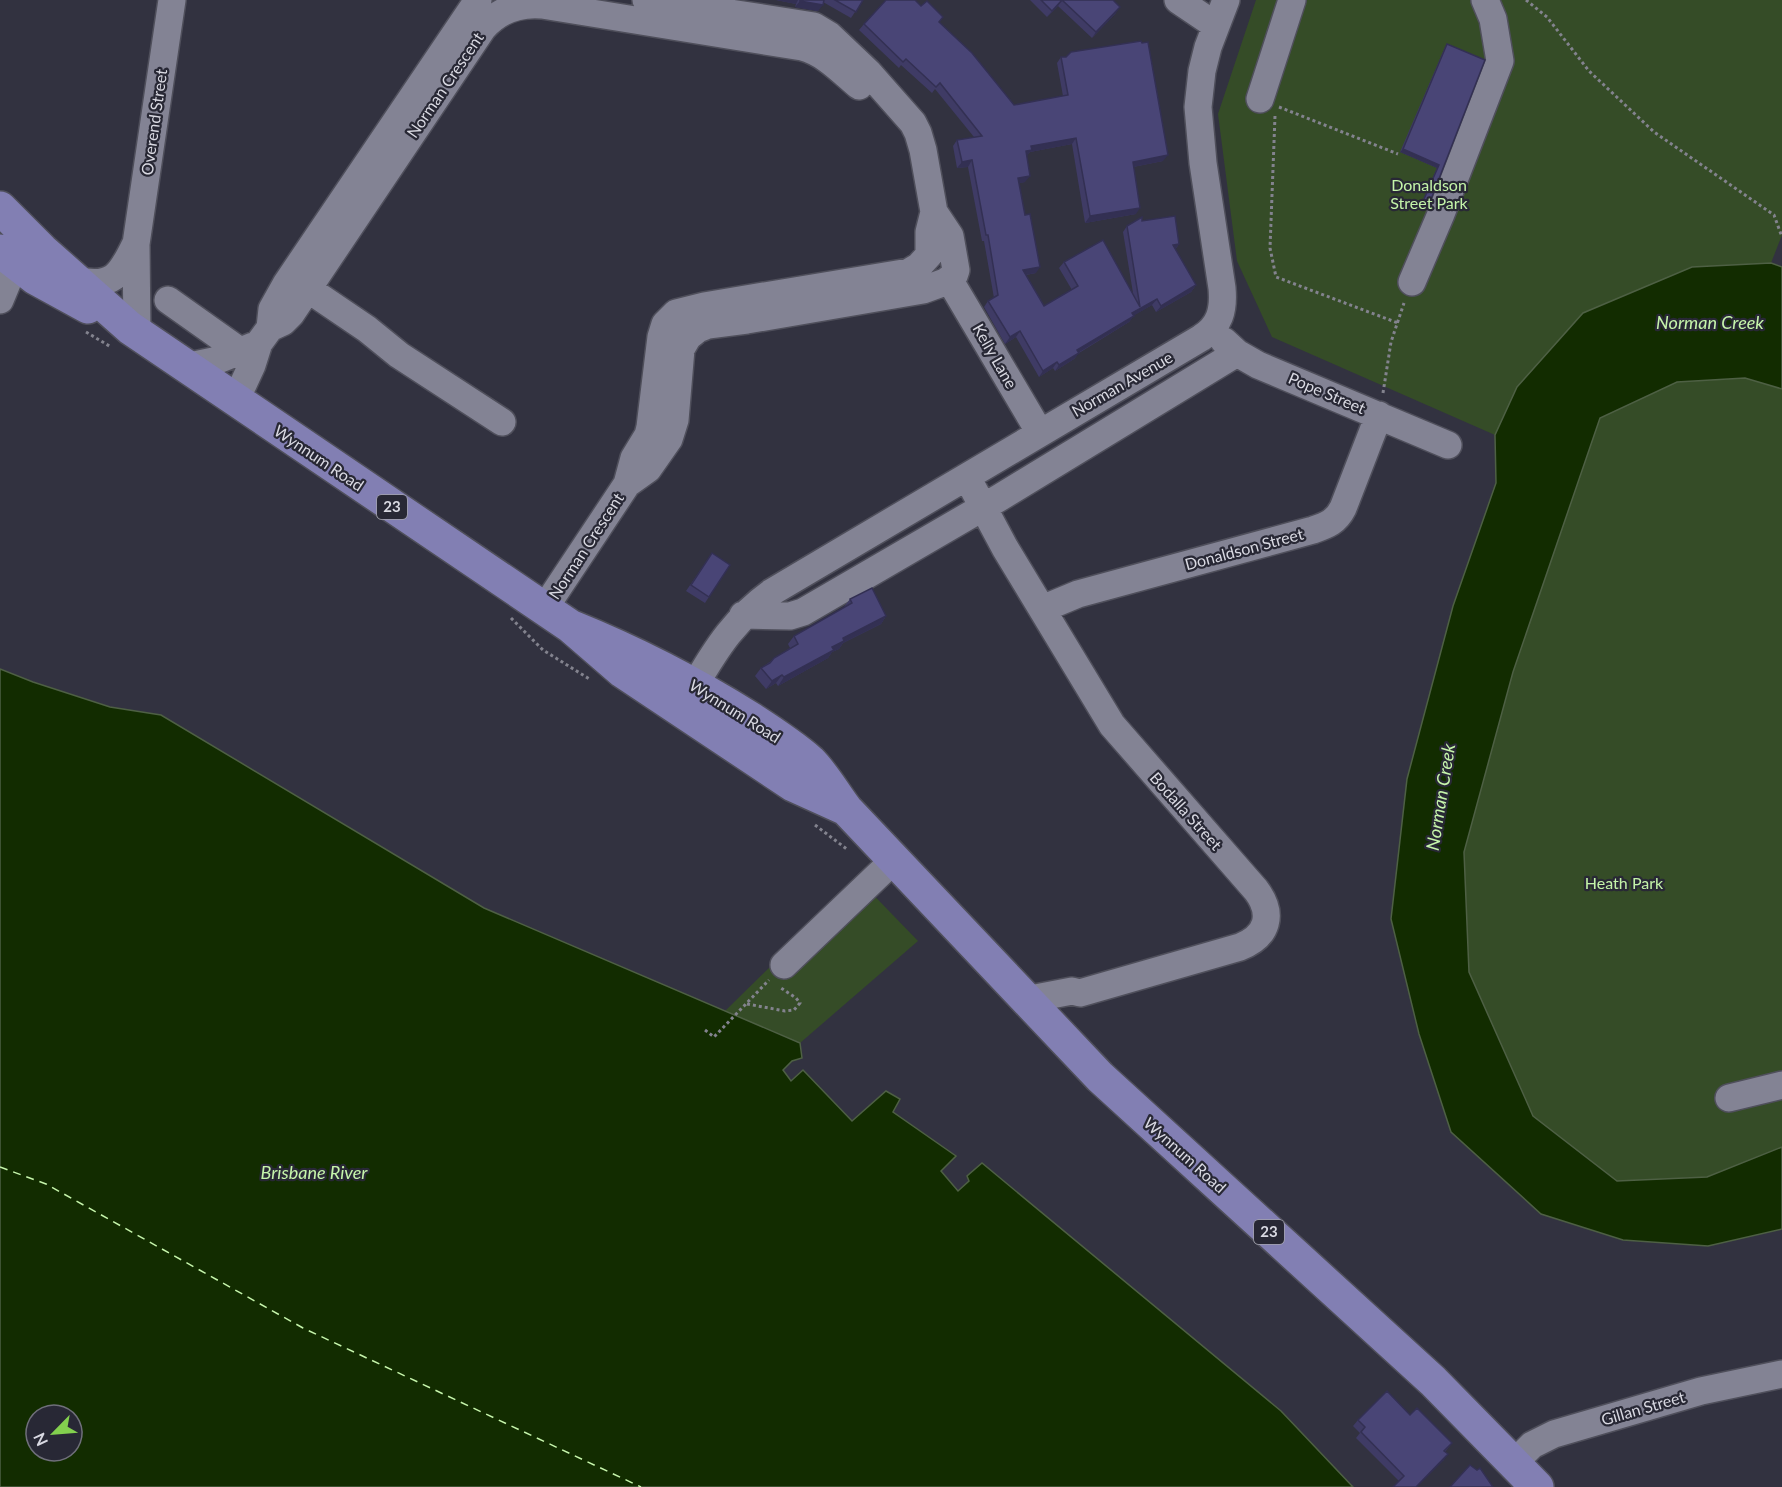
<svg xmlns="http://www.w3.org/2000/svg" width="1782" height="1487" font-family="Lato,sans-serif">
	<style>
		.green { fill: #354c27 }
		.water { fill: #122c00; stroke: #4e6044; stroke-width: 1.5; fill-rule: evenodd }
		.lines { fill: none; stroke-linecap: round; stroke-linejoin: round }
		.ferry { stroke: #c6f5ab; stroke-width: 1.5; stroke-dasharray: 8 6; stroke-linecap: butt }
		.minor-casing { stroke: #4f4f5b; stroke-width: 30 }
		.major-casing { stroke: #4f4f5b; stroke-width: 36 }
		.path { stroke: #83838e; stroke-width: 3; stroke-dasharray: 3 3; stroke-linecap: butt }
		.minor { stroke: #838394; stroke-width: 27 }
		.major { stroke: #827fb3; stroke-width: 33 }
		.wall { fill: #3f3b65 }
		.shaded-wall { fill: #333053 }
		.building { fill: #494576; stroke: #333053; stroke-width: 1.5 }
		.labels { text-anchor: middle; stroke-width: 4.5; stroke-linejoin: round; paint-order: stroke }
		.shield { fill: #282835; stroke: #a4a4ae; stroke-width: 1.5 }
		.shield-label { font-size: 15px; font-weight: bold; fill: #d9d9e2 }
		.street-label { font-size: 16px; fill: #d9d9e2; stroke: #282835 }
		.park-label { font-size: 16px; fill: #c4f4a9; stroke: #282835 }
		.water-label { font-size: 18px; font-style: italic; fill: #c6f5ab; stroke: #282835 }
	</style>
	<rect width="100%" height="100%" fill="#323240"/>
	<path class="green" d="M1256,0H1782V235L1771,263L1692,267L1517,387L1495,435L1272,337L1237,261L1218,114Z
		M1745,378L1782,389V1147L1707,1177L1617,1181L1533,1116L1469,972L1464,852L1513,672L1600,418L1677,382Z
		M859,880L918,941L800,1043L725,1011Z"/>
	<path class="water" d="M1771,263L1782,267V389L1745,378L1677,382L1600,418L1513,672L1464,852L1469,972L1533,1116L1617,1181L1707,1177L1782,1147V1229L1708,1246L1623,1240L1541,1214L1451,1132L1419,1034L1391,919L1407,779L1453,606L1496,483L1495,435L1517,387L1583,313L1692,267Z
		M0,669L33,682L110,707L161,715L484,908L800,1043L802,1058L792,1061L783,1070L791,1081L803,1070L852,1121L886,1091L900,1099L893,1112L956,1156L941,1171L958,1191L969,1181L967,1176L982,1163L1281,1411L1353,1487H0ZM36,1415H72V1451H36Z"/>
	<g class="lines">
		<path class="ferry" d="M0,1167L46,1184L303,1328L641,1487"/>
		<defs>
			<path id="minor" d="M1178,0L1215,25
				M1260,99L1292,0
				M949,279L1040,433
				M76,280C113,289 121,274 135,245
				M1412,282L1441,214L1500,61L1493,19L1485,0
				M308,289L367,329L399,355L502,422
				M0,300L15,264
				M168,300L240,351
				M270,328L272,309L286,284L478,0
				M137,333L136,244L172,0
				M1224,341L1237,353L1258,365L1448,445
				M185,367L218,360L253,346
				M241,405L240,391L252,365L259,343L270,328L283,322L291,314L483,28C499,10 518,3 542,5L802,47C825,53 841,71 859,86
				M967,477L1005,548L1112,725L1256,890C1274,914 1268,936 1240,947L1080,993L1072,991L1025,1000
				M627,484L648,469L669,439L675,420L681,349L688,337L698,329L708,325L747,320L923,290L945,282L954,276L956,270L950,236L934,212L923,150L918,133L913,123L868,72L829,35L814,26L646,0
				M544,609L627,484L634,458L648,435L650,427L661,337L665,324L676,313L704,306L909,272L919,266L929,255V232L934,212
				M1042,609L1078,594L1313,530C1327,525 1336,522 1343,508L1379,415
				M743,615L790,616L803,612L999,498L1237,353
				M695,685C717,647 736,618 772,592L1201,338C1220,326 1224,310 1222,288L1203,163L1198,107L1202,71L1208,47L1226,0
				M784,965L895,859
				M1729,1098L1782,1085
				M1514,1463L1532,1445L1554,1434L1701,1391L1782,1374"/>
			<path id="major" d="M0,208L42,250L130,328L570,626L622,671L793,785L846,809
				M0,251L35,278L88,307
				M570,626C632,651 693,682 750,718C770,731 792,745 810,761C824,775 834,793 846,809L1100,1077L1433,1381L1537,1487"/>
		</defs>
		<use href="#minor" class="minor-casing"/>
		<use href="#major" class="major-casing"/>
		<path class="path" d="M1526,0L1547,17L1589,71L1654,132L1774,215L1782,237
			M1279,107L1398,154
			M1275,116L1270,248L1276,277L1398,323
			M86,332L111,347
			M1383,393L1391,342L1404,303
			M511,618L543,650L591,680
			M815,825L848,850
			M747,1004L785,1011L794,1010L800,1003L796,998L781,988
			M705,1030L714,1037L769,980"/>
		<use href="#minor" class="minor"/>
		<use href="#major" class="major"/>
	</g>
	<path class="wall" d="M776,0H863L851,18L823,2L818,11L795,7L796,4Z
		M1030,0H1113L1116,13L1092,38L1058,6L1047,17Z
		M921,6L939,23L1014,105L1063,96L1057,63L1061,57L1163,161L1133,167L1136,214L1085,223L1072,144L1030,152L1026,156L1025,182L1019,183L1036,273L1026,275L1044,306L1072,290L1059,268L1064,262L1133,293L1123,232L1127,226L1142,221L1179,244L1175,250L1196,285L1191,292L1156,312L1152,305L1134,315L1129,322L1079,353L1074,359L1055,371L1053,368L1039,377L1016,337L1005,344L984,307L988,301L994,298L984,241H982L968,167L957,168L953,146L957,140L974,137L935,89L932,93L901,65L899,68L859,30L864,24Z
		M1447,44L1485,60L1430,202L1428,205L1422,202L1437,168L1400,152L1445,47Z
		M712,553L730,565L705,603L686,591Z
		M850,599L886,616L881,624L843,643L839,649L832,652L828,658L778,686L776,683L766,689L755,676L761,668L790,648L788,644L794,636L844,607Z
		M1410,1415L1452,1443L1445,1452L1444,1460L1399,1481L1356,1438L1360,1433L1353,1426L1358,1420Z"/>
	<path class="shaded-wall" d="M776,0H798L796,4Z
		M1062,0L1058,6L1047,17L1052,11Z
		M800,1L823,5L818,11L795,7Z
		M1120,7L1116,13L1092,38L1096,32Z
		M1076,138L1072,144L1030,152L1027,156L1021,157L1026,151L1031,146Z
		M1403,149L1439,165L1437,168L1400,152Z
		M1168,155L1163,161L1128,168L1133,162Z
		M972,160L968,167L957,168L962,162Z
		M1030,176L1025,182L1014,184L1018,178Z
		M1424,199L1430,202L1428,205L1422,202Z
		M1140,208L1136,214L1085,223L1090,216Z
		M1179,244L1175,250L1173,245Z
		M1040,267L1036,273L1019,276L1023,270Z
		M1196,285L1191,292L1156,312L1161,306Z
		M1157,299L1152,305L1128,319L1132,313Z
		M1134,316L1129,322L1073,356L1077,350Z
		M1020,331L1016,337L1005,344L1010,337Z
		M1079,353L1074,359L1055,371L1059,365Z
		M1057,362L1053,368L1039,377L1043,371Z
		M886,616L881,624L843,643L839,649L832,652L828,658L778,686L784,677L832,647L843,638Z
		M782,675L776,683L766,689L772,681Z
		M1448,1454L1444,1460L1417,1487H1416Z"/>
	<path class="building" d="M800,0H824L823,5L800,1Z
		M835,0H863L856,12Z
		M886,0H915L921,6L927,1L943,17L939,22L972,53L1014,105L1068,95L1061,57H1066L1071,52L1141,41L1142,43L1148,42L1168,155L1133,162L1140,208L1090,216L1076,138L1031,146L1032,150L1026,151L1030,176L1018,178L1025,215L1030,214L1040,267L1023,270L1044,306L1078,286L1064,262L1103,240L1140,307L1127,226L1142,217V221L1175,216L1179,244L1173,245L1196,285L1161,306L1157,299L1132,313L1134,316L1077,350L1079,353L1059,365L1057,362L1043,371L1020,331L1010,337L988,301L998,295L988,235H986L972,160L962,162L957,140L982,136L940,83L936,87L906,59L903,62L864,24Z
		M1041,0H1062L1052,11Z
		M1062,0H1113L1120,7L1096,32Z
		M1447,44L1485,60L1430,202L1424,199L1439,165L1403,149Z
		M712,553L730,565L709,597L691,585Z
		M872,588L886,616L843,638L844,641L832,647L834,650L784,677L782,675L772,681L761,668L770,663L774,658L798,644L794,636L852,603L850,599Z
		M1387,1391L1410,1415L1417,1408L1452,1443L1444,1451L1448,1454L1416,1487H1393L1404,1476L1361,1432L1365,1427L1358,1420Z
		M1470,1465L1477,1470L1480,1468L1493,1487H1450Z"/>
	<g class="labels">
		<g class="shield">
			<rect x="377" y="495" width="30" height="24" rx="4.5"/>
			<rect x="1254" y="1220" width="30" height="24" rx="4.5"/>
		</g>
		<g class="shield-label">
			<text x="392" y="512">23</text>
			<text x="1269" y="1237">23</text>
		</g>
		<g class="street-label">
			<text transform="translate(445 85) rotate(-56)" y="6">Norman Crescent</text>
			<text transform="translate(154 122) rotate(-82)" y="6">Overend Street</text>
			<text transform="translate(995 356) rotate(60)" y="6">Kelly Lane</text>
			<text transform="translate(1122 384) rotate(-30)" y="6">Norman Avenue</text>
			<text transform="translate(1327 393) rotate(23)" y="6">Pope Street</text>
			<text transform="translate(319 458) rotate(34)" y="6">Wynnum Road</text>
			<text transform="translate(586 546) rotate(-57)" y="6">Norman Crescent</text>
			<text transform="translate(1244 549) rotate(-15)" y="6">Donaldson Street</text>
			<text transform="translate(735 711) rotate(32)" y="6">Wynnum Road</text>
			<text transform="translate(1186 811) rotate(48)" y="6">Bodalla Street</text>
			<text transform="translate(1185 1155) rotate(42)" y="6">Wynnum Road</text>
			<text transform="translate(1643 1408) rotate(-16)" y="6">Gillan Street</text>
		</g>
		<g class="park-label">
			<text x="1429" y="191">Donaldson<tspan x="1429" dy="18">Street Park</tspan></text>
			<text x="1624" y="889">Heath Park</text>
		</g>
		<g class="water-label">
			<text x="1710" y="329">Norman Creek</text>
			<text transform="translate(1441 797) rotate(-81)" y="6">Norman Creek</text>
			<text x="314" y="1179">Brisbane River</text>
		</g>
	</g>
	<g transform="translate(54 1433) rotate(245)"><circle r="28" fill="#282835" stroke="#6f6f7a" stroke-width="1.5"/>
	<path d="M0-4.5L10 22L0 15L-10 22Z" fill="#83d04e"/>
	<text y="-9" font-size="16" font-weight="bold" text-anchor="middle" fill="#d9d9e2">N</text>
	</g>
</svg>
